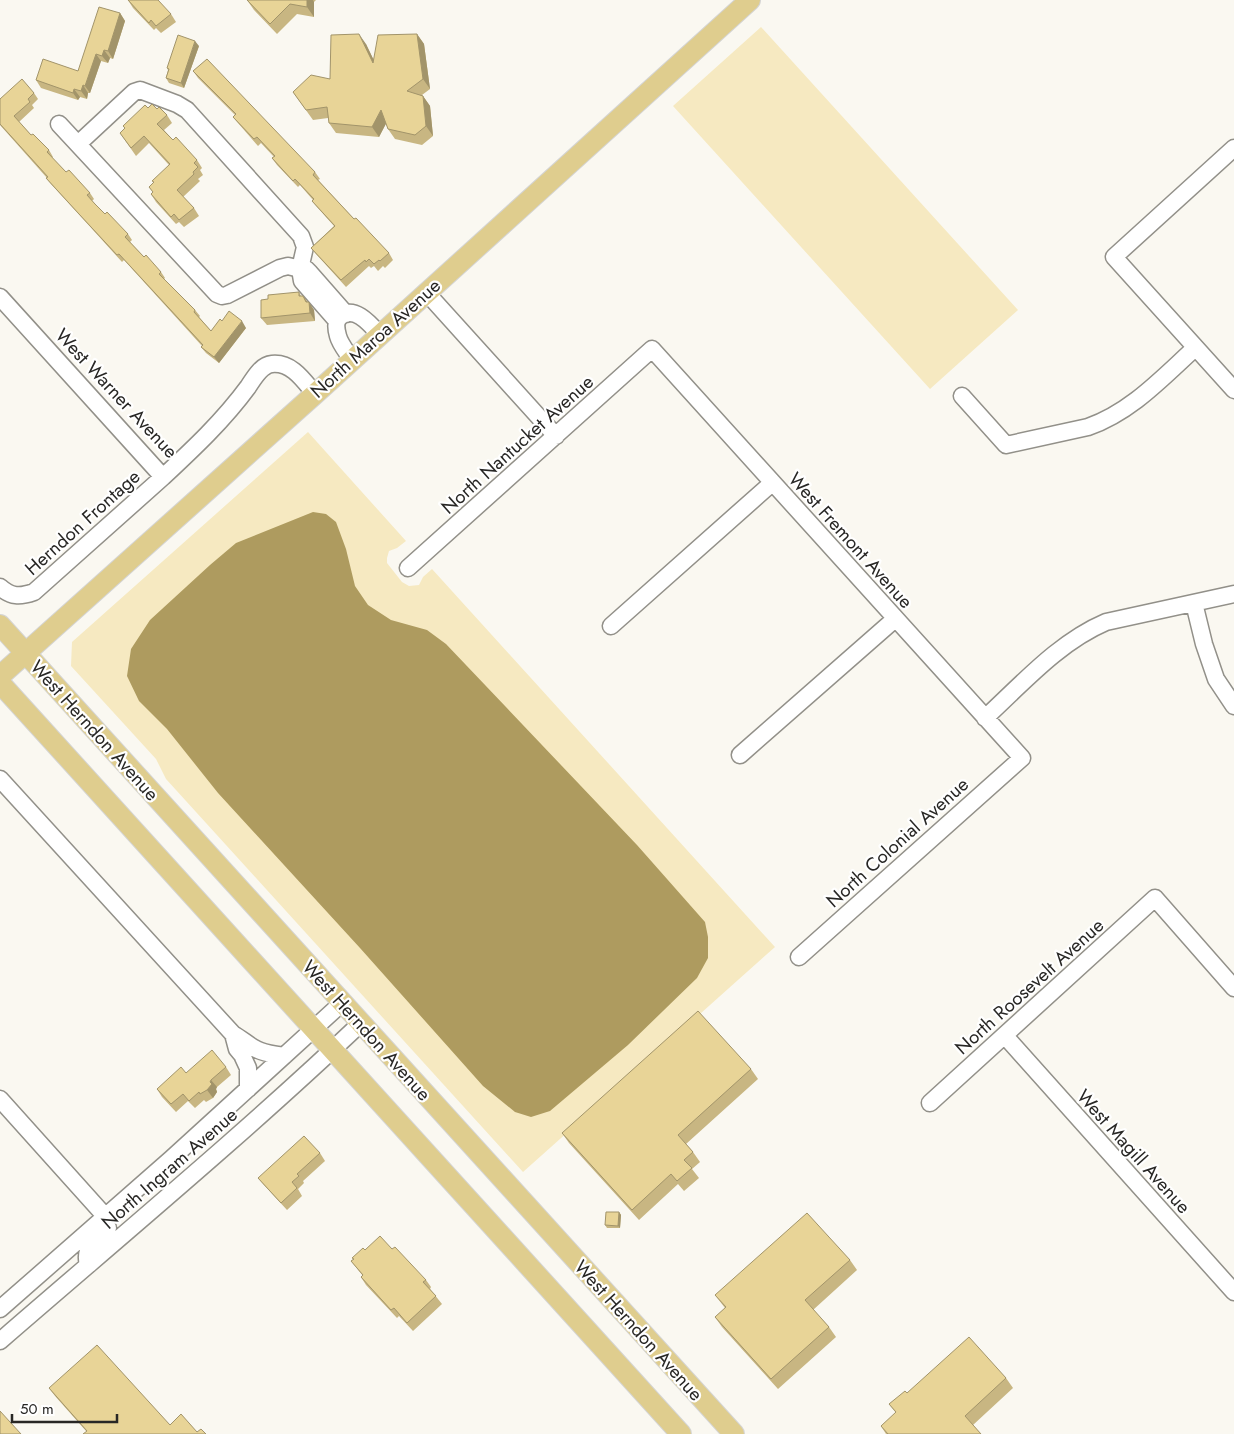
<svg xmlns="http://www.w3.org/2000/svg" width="1234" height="1434" font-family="Jost,sans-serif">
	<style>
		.green { fill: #f6e9c1 }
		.water { fill: #ae9b5f }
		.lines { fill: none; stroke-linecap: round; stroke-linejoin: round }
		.minor-casing { stroke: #929089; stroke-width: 19 }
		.major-casing { stroke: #d4d4d3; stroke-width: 22 }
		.minor { stroke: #fff; stroke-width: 16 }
		.major { stroke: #dfcd8e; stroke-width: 20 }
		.wall { fill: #c8b682 }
		.shaded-wall { fill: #a2946a }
		.building { fill: #e8d497; stroke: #a2946a }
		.labels { text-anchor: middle; stroke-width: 4.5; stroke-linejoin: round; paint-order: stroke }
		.street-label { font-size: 19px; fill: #282725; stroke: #fff }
	</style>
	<rect width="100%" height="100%" fill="#faf8f1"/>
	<path class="green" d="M761,27L1018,310L930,389L673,106Z
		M308,432L406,541L397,548L389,551L387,558V563L402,582L409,586L419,585L423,577L432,569L775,947L523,1172L166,779L156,759L71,666L72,642Z"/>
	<path class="water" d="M313,512L326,514L336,522L346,549L355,586L368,605L391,620L427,630L446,644L637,845L705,922L708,937V958L697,978L628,1045L550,1111L531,1117L515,1112L483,1086L360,948L218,793L167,729L139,701L127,676L131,649L150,620L210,565L236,543Z"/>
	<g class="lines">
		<defs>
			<path id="minor" d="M59,124L217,294L222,296L227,295L280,268L288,266L300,269L305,247L301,236L187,110L177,104L140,90L134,92L78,144
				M1234,148L1114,257L1234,390
				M426,292L556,436
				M0,297L163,477C193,449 223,421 248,387C254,378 261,365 272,364C292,362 304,381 315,394
				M337,321L302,281L300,269H306L310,273L346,314
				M352,360C347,352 340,344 338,336C336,329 335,321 340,317C354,304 371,325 380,335
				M962,396L1006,445L1088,427C1131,412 1162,378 1195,348
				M408,568L652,349L1022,758L799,957
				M0,587C11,597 20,597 34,592L163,477
				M1194,603L1204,644L1216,679L1234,706
				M611,626L772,483
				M985,718C1023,683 1059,642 1106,622L1234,594
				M740,755L895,619
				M0,779L233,1034C242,1039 248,1045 256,1049C265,1054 275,1054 284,1056
				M233,1034L237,1049L242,1055L248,1068V1089
				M1005,1036L1234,1292
				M0,1099L105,1216
				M930,1103L1155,898L1234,988
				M88,1265C83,1247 96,1239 108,1228
				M0,1309L171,1159L342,1003
				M0,1341C121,1236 245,1133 361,1023"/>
			<path id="major" d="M0,625L734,1434
				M0,676L315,394L750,0
				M0,683L681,1434"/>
		</defs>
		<use href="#minor" class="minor-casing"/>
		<use href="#major" class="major-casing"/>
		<use href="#minor" class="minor"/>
		<use href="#major" class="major"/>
	</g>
	<path class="wall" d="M128,0L171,14L176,22L161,33L156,28L154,30L133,8Z
		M247,0H316L314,2V17L297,14L277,34L254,10Z
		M120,13L125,21L113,59L110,58L108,63L101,61L90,93H88L87,99L80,97L78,100L41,88L36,80L78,71Z
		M417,34L424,44L430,89L422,95L423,96L430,106L433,136L422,145L395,139L388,129L386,123L379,137L336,133L329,123L328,118L313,120L293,92L330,79L366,44L373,59Z
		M199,46L184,88L169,83L166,78L168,70L167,68Z
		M193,71L315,172L320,179L318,180L354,219L389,253L393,260L385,268L383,266L378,271L374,266L371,268L369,266L346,287L316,254L311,248L334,226L317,207L312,201L313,200L300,185L298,187L277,165L272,158L274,157L261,143L258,146L238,123L233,117L235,115L198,78Z
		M34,93L38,99L32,105L34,108L19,122L31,135L49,150L53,157L52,158L66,172L90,193L94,199L92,201L105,214L128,234L132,240L130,242L144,257L161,272L165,278L164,279L195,310L200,316L199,317L211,331L222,321L246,328L219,363L206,353L201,347L202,346L124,260L122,262L84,220L51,184L46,178H47L0,125V99Z
		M148,108L157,109L167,115L172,123L164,130L173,140L197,160L202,168L200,170L203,175L198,179L200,181L183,197L194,208L199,216L184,227L179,222L176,224L156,202L151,194L153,192L149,187L154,183L169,165L149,143L136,156L120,133L125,129L123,126Z
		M299,292L301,296H303L314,310L315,321L267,325L261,318L268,299Z
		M226,1067L231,1075L217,1087L216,1089L217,1092L213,1098L206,1102L204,1100L195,1108L188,1101L176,1112L162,1097L157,1089L186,1073Z
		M751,1069L758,1079L686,1144L693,1152L700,1162L692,1169L699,1178L684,1191L678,1184L639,1220L569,1143L562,1133Z
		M320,1153L325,1161L303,1181L304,1183L298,1189L302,1196L287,1210L264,1185L258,1178Z
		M619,1212L621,1215L620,1228H607L605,1225Z
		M392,1249L426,1280L431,1287L430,1289L442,1304L413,1331L399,1316L397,1318L366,1285L361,1277L363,1276L351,1261L365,1250Z
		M850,1260L857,1270L813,1310L829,1327L836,1337L778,1389L722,1327L715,1317L725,1308L715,1295Z
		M1006,1378L1013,1388L973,1425L981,1434H886L881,1426L896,1413L889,1404L907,1393Z
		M49,1388L170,1425L206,1434L86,1431L55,1396Z"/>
	<path class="shaded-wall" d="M307,0H313L314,2V17L307,7Z
		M120,13L125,21L113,59L108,51Z
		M359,34L366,44L380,73L373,63Z
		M417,34L424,44L430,89L423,79Z
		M195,41L199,46L184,88L181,83Z
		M104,50L110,58L108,63L102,56Z
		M96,54L101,61L90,93L85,86Z
		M83,85L88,93L87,99L81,91Z
		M74,89L80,97L78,100L73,93Z
		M423,96L430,106L433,136L426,126Z
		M381,110L388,120L379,137L372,127Z
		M303,296L309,305V302L314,310L315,321L310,313L306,302Z
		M242,321L246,328L219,363L214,357Z
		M211,1080L217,1087L216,1089L217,1092L213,1098L207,1090Z
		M619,1212L621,1215L620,1228L618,1226Z"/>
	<path class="building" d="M128,0H158L171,14L156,26L151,20L149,23Z
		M247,0H307V7L290,4L270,24Z
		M99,7L120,13L108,51L104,50L102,56L96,54L85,86L83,85L81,91L74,89L73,93L36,80L43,59L78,71Z
		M359,34L373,63L378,35L417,34L423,79L407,91L423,96L426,126L415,135L388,129L381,110L372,127L329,123L327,107L306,110L293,92L311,75L330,79L331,35Z
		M178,35L195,41L181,83L166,78L169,69L167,68Z
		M207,59L315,172L313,175L354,219L356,218L389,253L380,261L379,260L374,264L369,259L366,262L365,260L341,280L311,248L335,226L312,201L314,199L295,179L293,181L272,158L275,156L257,137L254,139L233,117L236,114L193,71Z
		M22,79L34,93L28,99L30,102L14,116L31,135L33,134L49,150L47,152L66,172L69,170L90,193L87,195L95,204L105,214L107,212L128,234L125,237L144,257L146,255L161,272L159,274L195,310L194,312L211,331L220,319L222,321L229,311L242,321L214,357L201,347L203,345L119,254L117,255L79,214L46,178L48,177L0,124V99Z
		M152,104L157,109L159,107L167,115L157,124L173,140L176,137L197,160L194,163L198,167L193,172L194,174L177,190L194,208L179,220L174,214L171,217L151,194L153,192L149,187L154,182L152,181L170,164L144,136L131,148L120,133L125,128L123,126L145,105L148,108Z
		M299,292V296H303L306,302H309L310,313L261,318V300L268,299V295Z
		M698,1011L751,1069L678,1135L693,1152L684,1160L692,1168L677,1181L671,1174L632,1210L562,1133Z
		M212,1050L226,1067L211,1080L210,1082L212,1084L207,1090L200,1094L199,1092L189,1101L183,1094L171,1104L157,1089L181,1067L186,1073Z
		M304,1136L320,1153L297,1174L299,1176L292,1182L297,1188L281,1203L258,1178Z
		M606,1212H619L618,1226L605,1225Z
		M807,1213L850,1260L805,1300L829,1327L771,1379L715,1317L726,1307L715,1295Z
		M380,1236L392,1249L395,1247L426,1280L423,1282L436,1296L407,1323L394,1308L391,1310L361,1277L363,1275L351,1261L354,1259L352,1258L363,1248L365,1250Z
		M969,1337L1006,1378L965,1416L981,1434H888L881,1426L896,1412L889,1404L905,1391L907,1393Z
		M97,1345L170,1425L181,1414L197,1432L201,1429L206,1434H83L87,1431L49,1388Z
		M0,1411L21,1434H0Z"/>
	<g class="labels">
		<g class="street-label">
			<text transform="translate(375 338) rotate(-42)" y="7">North Maroa Avenue</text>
			<text transform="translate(117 393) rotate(47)" y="7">West Warner Avenue</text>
			<text transform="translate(517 444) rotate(-42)" y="7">North Nantucket Avenue</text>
			<text transform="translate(82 522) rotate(-42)" y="7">Herndon Frontage</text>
			<text transform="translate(851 540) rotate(48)" y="7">West Fremont Avenue</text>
			<text transform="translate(95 730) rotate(48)" y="7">West Herndon Avenue</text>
			<text transform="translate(897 842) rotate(-42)" y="7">North Colonial Avenue</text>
			<text transform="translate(1029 986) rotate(-42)" y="7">North Roosevelt Avenue</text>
			<text transform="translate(367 1030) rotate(48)" y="7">West Herndon Avenue</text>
			<text transform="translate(1134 1151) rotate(48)" y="7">West Magill Avenue</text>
			<text transform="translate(169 1168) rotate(-41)" y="7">North Ingram Avenue</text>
			<text transform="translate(639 1330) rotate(48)" y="7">West Herndon Avenue</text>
		</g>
	</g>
	<path d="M12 1414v8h105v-8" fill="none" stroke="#282725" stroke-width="2.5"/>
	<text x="20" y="1414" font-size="15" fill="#282725" stroke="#ffffff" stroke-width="4" paint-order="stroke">50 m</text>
</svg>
